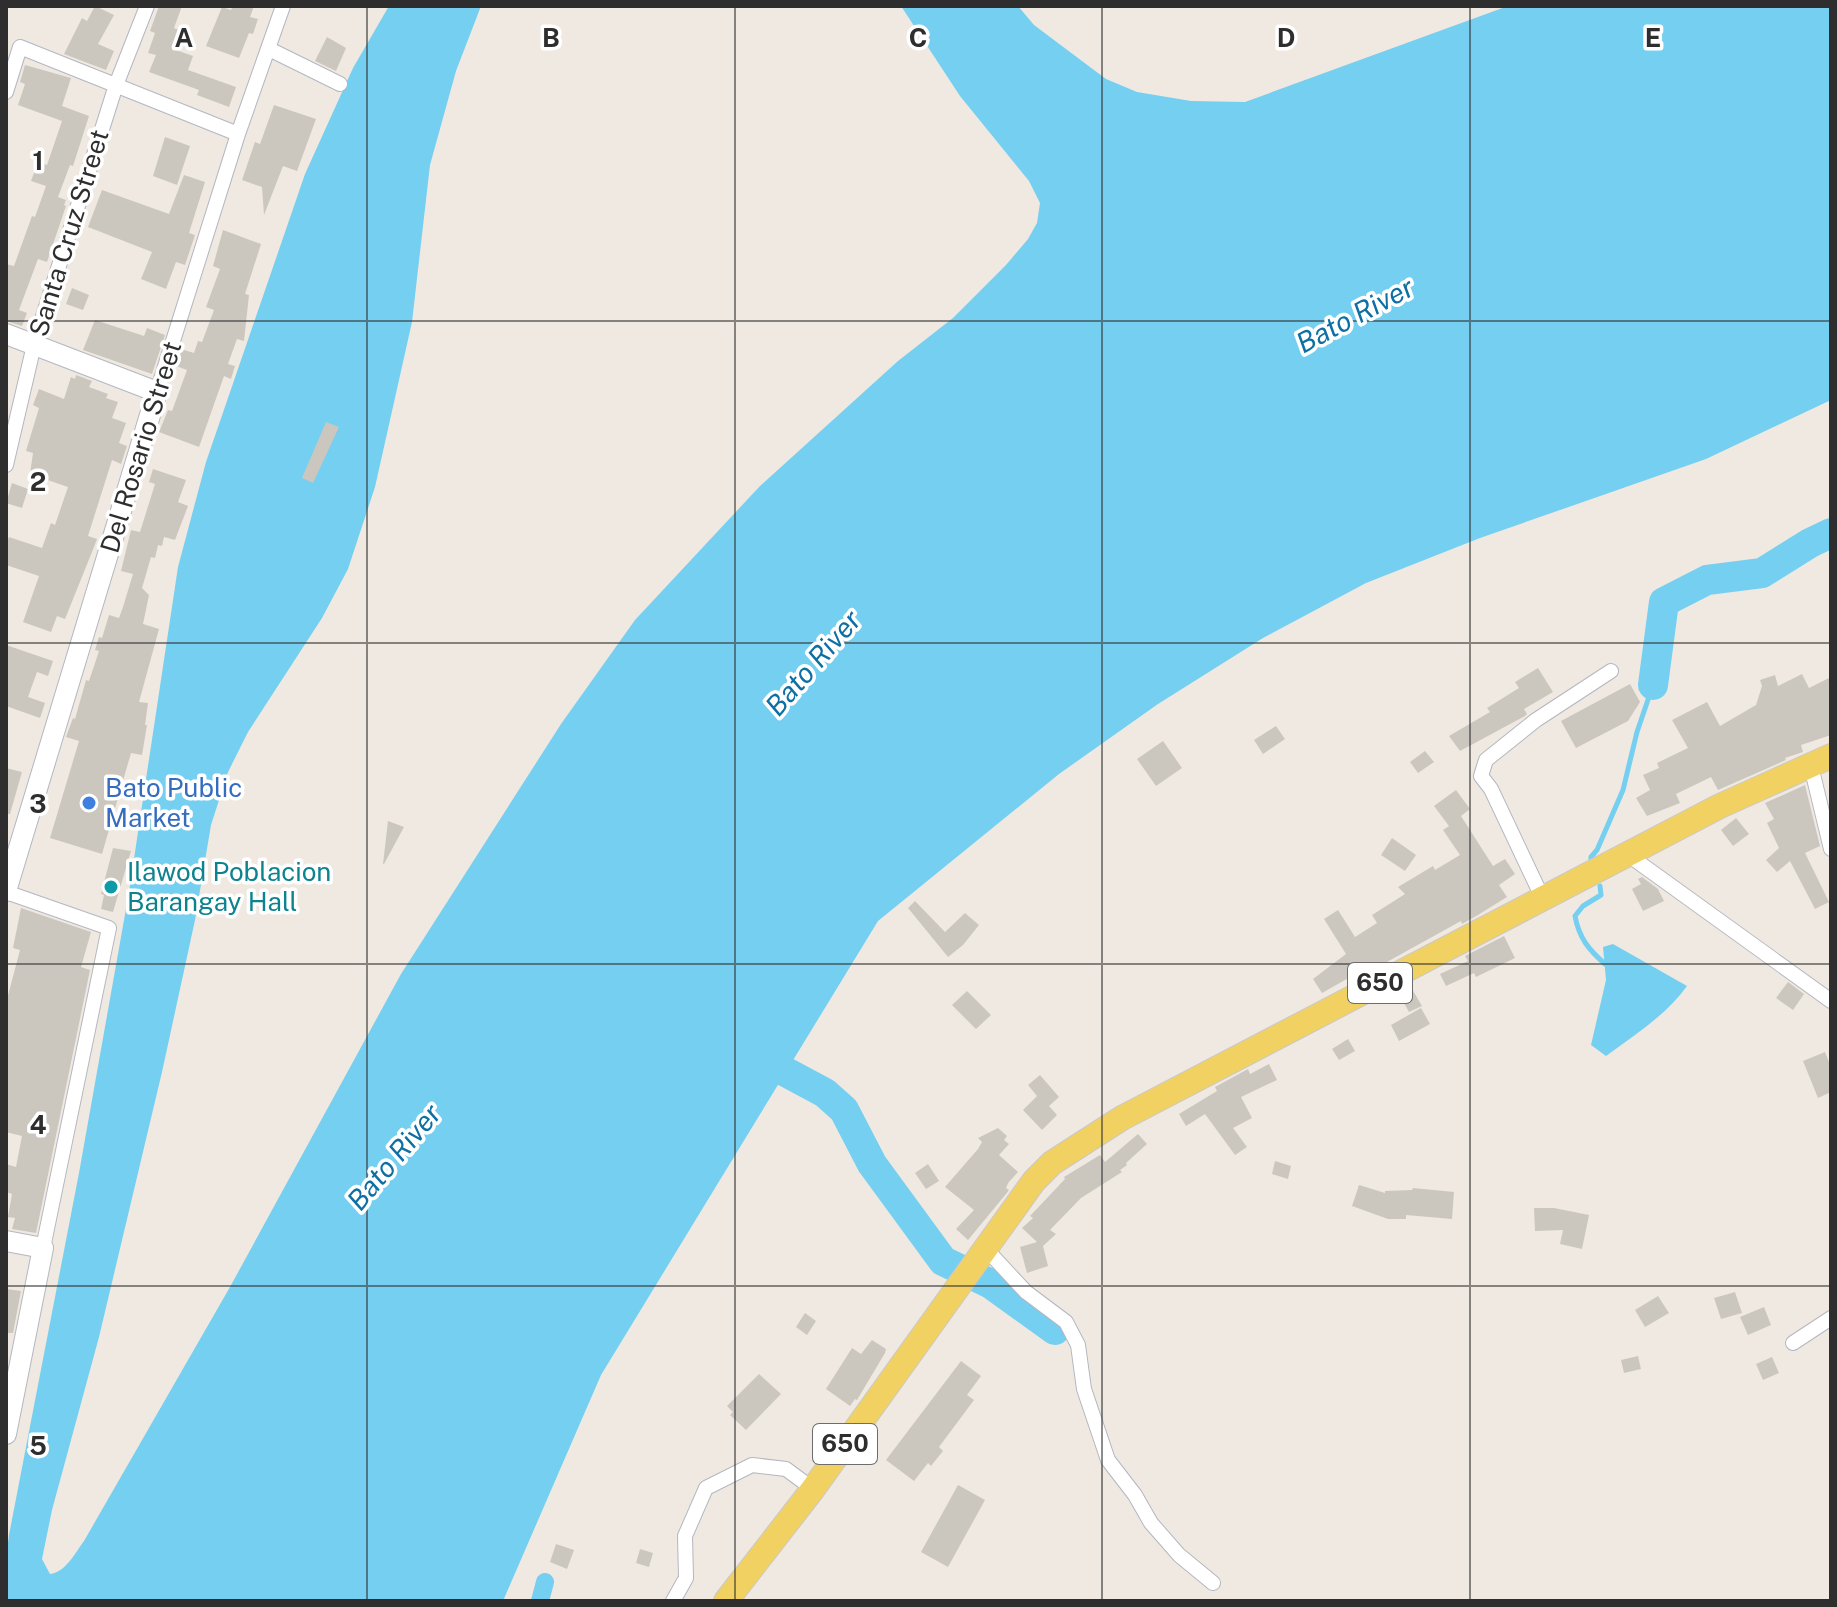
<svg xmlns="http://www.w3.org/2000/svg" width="1837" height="1607" font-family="'Public Sans',sans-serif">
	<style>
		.water { fill: #75cff0 }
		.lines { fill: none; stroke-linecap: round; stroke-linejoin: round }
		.stream { stroke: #75cff0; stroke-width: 5 }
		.canal { stroke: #75cff0; stroke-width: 18 }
		.river { stroke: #75cff0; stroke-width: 30 }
		.building { fill: #cbc7bf }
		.street-casing { stroke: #b4b7c1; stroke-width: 16 }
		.secondary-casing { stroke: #b4b7c1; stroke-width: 22 }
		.primary-casing { stroke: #c9c9c9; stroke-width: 26 }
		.street { stroke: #fff; stroke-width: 14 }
		.secondary { stroke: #fff; stroke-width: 20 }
		.primary { stroke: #f2d163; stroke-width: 24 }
		.grid { fill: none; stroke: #2e2e2e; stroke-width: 2; stroke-opacity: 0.55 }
		.shop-dot { fill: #3f7fe0; stroke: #fff; stroke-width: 3 }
		.culture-dot { fill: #0f9aa8; stroke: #fff; stroke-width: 3 }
		.labels { text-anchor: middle; stroke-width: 7; stroke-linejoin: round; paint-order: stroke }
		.shield { fill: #fff; stroke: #6d6d6d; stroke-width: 2 }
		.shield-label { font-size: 24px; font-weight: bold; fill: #2e2e2e }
		.street-label { font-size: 26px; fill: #2e2e2e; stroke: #fff }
		.shop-label { font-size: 26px; fill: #366cbe; stroke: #fff; text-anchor: start }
		.culture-label { font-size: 26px; fill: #0d838f; stroke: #fff; text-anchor: start }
		.water-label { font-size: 28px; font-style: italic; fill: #0d6fa3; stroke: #fff }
		.grid-label { font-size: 26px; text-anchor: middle; font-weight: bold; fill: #2e2e2e; stroke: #fff; stroke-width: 7; stroke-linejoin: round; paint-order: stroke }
	</style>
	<rect width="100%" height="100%" fill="#efe9e1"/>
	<path class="water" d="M389,6H481L456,71L430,165L412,322L375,487L348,569L322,618L248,732L228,772L211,825L195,920L162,1072L99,1337L52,1510L42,1559L50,1574C66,1572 75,1553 84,1541L230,1287L401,974L561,724L635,620L760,486L898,361L953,318L1006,265L1028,239L1037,223L1040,203L1029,181L960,96L901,6H1018L1034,25L1106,79L1137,92L1191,101L1245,102L1508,6H1831V400L1706,459L1480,538L1366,583L1263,638L1158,704L1059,774L878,921L601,1375L503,1601H6V1558L9,1535L79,1173L129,892L178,567L206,462L305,174L353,68Z
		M1613,944L1687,986C1666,1015 1635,1035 1606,1056L1591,1045L1606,980L1603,947Z"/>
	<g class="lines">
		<path class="stream" d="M1591,863V857L1597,850L1623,790L1637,732L1653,685
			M1600,886L1601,895L1583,906L1575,916C1579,938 1589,950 1605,964"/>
		<path class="canal" d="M540,1601L545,1582"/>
		<path class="river" d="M1653,685L1664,602L1707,580L1762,573L1810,543L1831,533
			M752,1054L825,1093L844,1110L872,1164L943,1261L991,1284L1055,1330"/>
	</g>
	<path class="building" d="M95,6L114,15L98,44L114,51L106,70L64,54L82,18L87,21Z
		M159,6H182L174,28L181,31L173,49L193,56L188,70L236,87L229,107L197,95L199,90L149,72L156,55L148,53L155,33L150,31Z
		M233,6H254L250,17L258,19L253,34L249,33L239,58L206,46L222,7L231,10Z
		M327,37L346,48L336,71L315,61Z
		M25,65L71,78L62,106L89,116L73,166L70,165L58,197L66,200L64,205L66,206L47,262L38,259L19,310L27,313L22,326L6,321V264L14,266L32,216L35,217L46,186L31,181L38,162L47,165L62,121L18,105L25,84L20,82Z
		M274,105L316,119L297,171L283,166L264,215L262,187L242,180L255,142L260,144Z
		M165,137L190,146L177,185L153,176Z
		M184,175L205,182L189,233L195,235L185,265L176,262L166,289L141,279L152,252L88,227L102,190L169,214Z
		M223,230L261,244L245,294L249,295L244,341L237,339L228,364L235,366L231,379L224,376L199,447L159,432L168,410L172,411L187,370L176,366L181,349L194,353L198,341L202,342L214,310L206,307L220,269L213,266Z
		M72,288L89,295L83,310L66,304Z
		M95,320L144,336L147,328L165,335L152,374L83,350Z
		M76,375L92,381L89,387L108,394L106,398L118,402L112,418L126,423L119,443L127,446L121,464L112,460L88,536L97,539L92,552L65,619L57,616L51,632L23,622L39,576L6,565V545L9,537L42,548L51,523L55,525L68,487L30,474L33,453L26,451L39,408L33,405L39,389L64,399L71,377L75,379Z
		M326,422L339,427L313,483L302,478Z
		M153,469L186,480L178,502L188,506L175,540L164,537L162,546L158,545L155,558L151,557L142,588L149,595L143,624L159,629L139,702L148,703L145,725H147L142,755L131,753L102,854L50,838L79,741L66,737L73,718L75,719L86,680L89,681L99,651L95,650L99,637L102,638L109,615L119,618L123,607L133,574L121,571L131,530L140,532L155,484L149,482Z
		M12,483L28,489L22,508L6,503Z
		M6,645L53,661L48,676L37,672L28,697L45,703L40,718L6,706Z
		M1538,668L1553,692L1524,709L1527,714L1525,716L1460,751L1449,736L1490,712L1487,708L1519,688L1515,682Z
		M1802,674L1809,688L1831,677V735L1801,745L1803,752L1785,758L1786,760L1718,790L1711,777L1676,794L1680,803L1647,816L1636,798L1650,790L1643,775L1659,768L1657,763L1688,748L1672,720L1707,702L1720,726L1756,705L1762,686L1760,680L1775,675L1778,686Z
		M1630,684L1640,702L1628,721L1576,748L1561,721Z
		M1276,726L1285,739L1263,754L1254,740Z
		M1163,741L1182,768L1156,786L1137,759Z
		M1425,751L1434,762L1418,773L1410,762Z
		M6,768L22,772L10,814H6Z
		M1805,785L1820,846L1805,853L1829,902L1815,909L1790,861L1777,872L1766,860L1779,848L1767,823L1774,819L1765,803Z
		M1456,790L1470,809L1461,816L1493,866L1505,859L1515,874L1499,885L1507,897L1478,915L1462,924L1461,921L1376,968L1375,965L1355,980L1352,976L1322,993L1313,979L1346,954L1324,919L1338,910L1355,937L1377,923L1372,915L1405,894L1398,887L1433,866L1435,870L1460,855L1443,830L1449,826L1434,806Z
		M1736,818L1749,834L1733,846L1721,830Z
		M388,821L404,827L384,864H383Z
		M1392,838L1416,855L1405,871L1381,855Z
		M113,848L131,851L113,912L101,909L104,895L101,894Z
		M1642,877L1658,889L1664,901L1643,911L1632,889L1641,884L1638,879Z
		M915,901L945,932L965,913L979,925L963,945L948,957L908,908Z
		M21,908L91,932L81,967L90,970L36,1233L12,1229L15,1218L8,1217L12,1194L6,1192V1164L16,1167L22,1136L6,1132V1003L20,950L13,948Z
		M1504,936L1515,958L1476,977L1474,973L1446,986L1440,974L1468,961L1465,956Z
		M1788,982L1804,994L1793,1010L1776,998Z
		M1412,989L1422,1006L1409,1012L1400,996Z
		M967,991L991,1015L976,1029L952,1005Z
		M1421,1008L1430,1024L1399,1041L1391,1025Z
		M1348,1039L1355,1051L1339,1060L1332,1049Z
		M1825,1052L1831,1067V1092L1818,1098L1803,1061Z
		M1269,1064L1277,1080L1241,1097L1252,1118L1233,1128L1247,1147L1235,1155L1205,1114L1186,1126L1179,1114L1217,1091L1215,1087L1248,1069L1250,1074Z
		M1040,1075L1059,1097L1049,1106L1057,1115L1042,1130L1023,1110L1037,1096L1028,1085Z
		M998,1128L1007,1136L1004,1140L1009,1144L999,1155L1018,1172L1008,1183L1006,1188L1009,1190L1006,1194L968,1240L956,1229L974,1210L945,1187L978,1149L982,1142L978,1138Z
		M1138,1134L1147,1144L1126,1163L1127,1165L1120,1170L1122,1172L1081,1198L1050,1230L1056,1234L1043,1246L1048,1266L1027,1273L1020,1247L1037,1242L1022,1228L1033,1218L1030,1216L1065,1179L1064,1177L1100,1155L1105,1162Z
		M1275,1161L1291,1166L1288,1179L1272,1174Z
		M928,1164L939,1181L926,1189L915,1173Z
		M1359,1185L1385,1193V1191L1412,1190L1413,1188L1454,1192L1452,1219L1406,1215V1219H1388L1352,1206Z
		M1534,1208H1554L1589,1215L1582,1249L1560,1244L1563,1230L1535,1231Z
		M6,1289L21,1291L13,1333H6Z
		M1735,1292L1742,1313L1721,1319L1714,1298Z
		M1658,1296L1669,1313L1645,1327L1635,1310Z
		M1764,1307L1771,1325L1748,1335L1740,1317Z
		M805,1313L816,1321L807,1335L796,1327Z
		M872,1340L886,1349L885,1353L857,1400L855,1399L850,1406L826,1389L852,1348L861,1354Z
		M1638,1356L1641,1369L1624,1373L1621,1360Z
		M1772,1357L1779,1373L1763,1380L1756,1364Z
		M961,1361L981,1376L967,1395L974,1400L939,1447L943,1451L931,1466L928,1463L914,1481L886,1460Z
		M759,1374L781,1394L746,1430L730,1415L733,1412L727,1406Z
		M958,1485L985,1500L948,1567L921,1552Z
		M556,1544L574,1550L567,1569L550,1562Z
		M640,1549L653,1553L649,1567L636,1563Z"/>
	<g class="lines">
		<defs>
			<path id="street" d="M269,49L340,84
				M6,92L20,47L238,134
				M157,392L238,134L283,6
				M6,465L34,345L116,85L147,6
				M1811,766L1831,849
				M1627,854L1831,1001
				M6,892L109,928L43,1248
				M1542,897L1491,789L1481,776L1486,760L1536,720L1611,671
				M986,1249L1026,1292L1066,1322L1078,1345L1084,1389L1108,1460L1135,1495L1151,1523L1179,1555L1213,1583
				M1793,1343L1831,1318
				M673,1601L686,1578L685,1536L706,1488L752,1465L786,1469L813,1489"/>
			<path id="secondary" d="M6,334L157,392L6,891
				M6,1241L43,1248L6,1434"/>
			<path id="primary" d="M726,1601L813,1489L1034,1181L1052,1163L1122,1118L1720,806L1831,756"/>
		</defs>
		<use href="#street" class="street-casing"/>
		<use href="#secondary" class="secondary-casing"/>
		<use href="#primary" class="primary-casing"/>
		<use href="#street" class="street"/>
		<use href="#secondary" class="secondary"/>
		<use href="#primary" class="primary"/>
	</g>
	<path class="grid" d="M367,6V1601M735,6V1601M1102,6V1601M1470,6V1601M6,321H1831M6,643H1831M6,964H1831M6,1286H1831"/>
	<circle class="shop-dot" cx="89" cy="803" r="8"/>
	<circle class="culture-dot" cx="111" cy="887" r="8"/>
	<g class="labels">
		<g class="shield">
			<rect x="1348" y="963" width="64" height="40" rx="6"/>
			<rect x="813" y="1424" width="64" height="40" rx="6"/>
		</g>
		<g class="shield-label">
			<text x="1380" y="991">650</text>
			<text x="845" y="1452">650</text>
		</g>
		<g class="street-label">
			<text transform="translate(69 233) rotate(-73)" y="9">Santa Cruz Street</text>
			<text transform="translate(141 447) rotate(-73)" y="9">Del Rosario Street</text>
		</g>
		<g class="shop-label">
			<text x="105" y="797">Bato Public<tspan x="105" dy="30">Market</tspan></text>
		</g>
		<g class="culture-label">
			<text x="127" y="881">Ilawod Poblacion<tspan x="127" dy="30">Barangay Hall</tspan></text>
		</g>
		<g class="water-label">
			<text transform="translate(1355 315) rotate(-28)" y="10">Bato River</text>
			<text transform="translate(813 663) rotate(-49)" y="10">Bato River</text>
			<text transform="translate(394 1157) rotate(-50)" y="10">Bato River</text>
		</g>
	</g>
	<g class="grid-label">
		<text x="184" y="47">A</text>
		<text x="551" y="47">B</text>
		<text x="918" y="47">C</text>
		<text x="1286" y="47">D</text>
		<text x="1653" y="47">E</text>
		<text x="38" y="170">1</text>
		<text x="38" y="491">2</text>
		<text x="38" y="813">3</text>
		<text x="38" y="1134">4</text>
		<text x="38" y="1455">5</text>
	</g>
	<rect width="1837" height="1607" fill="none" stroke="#2e2e2e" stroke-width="16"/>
</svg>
